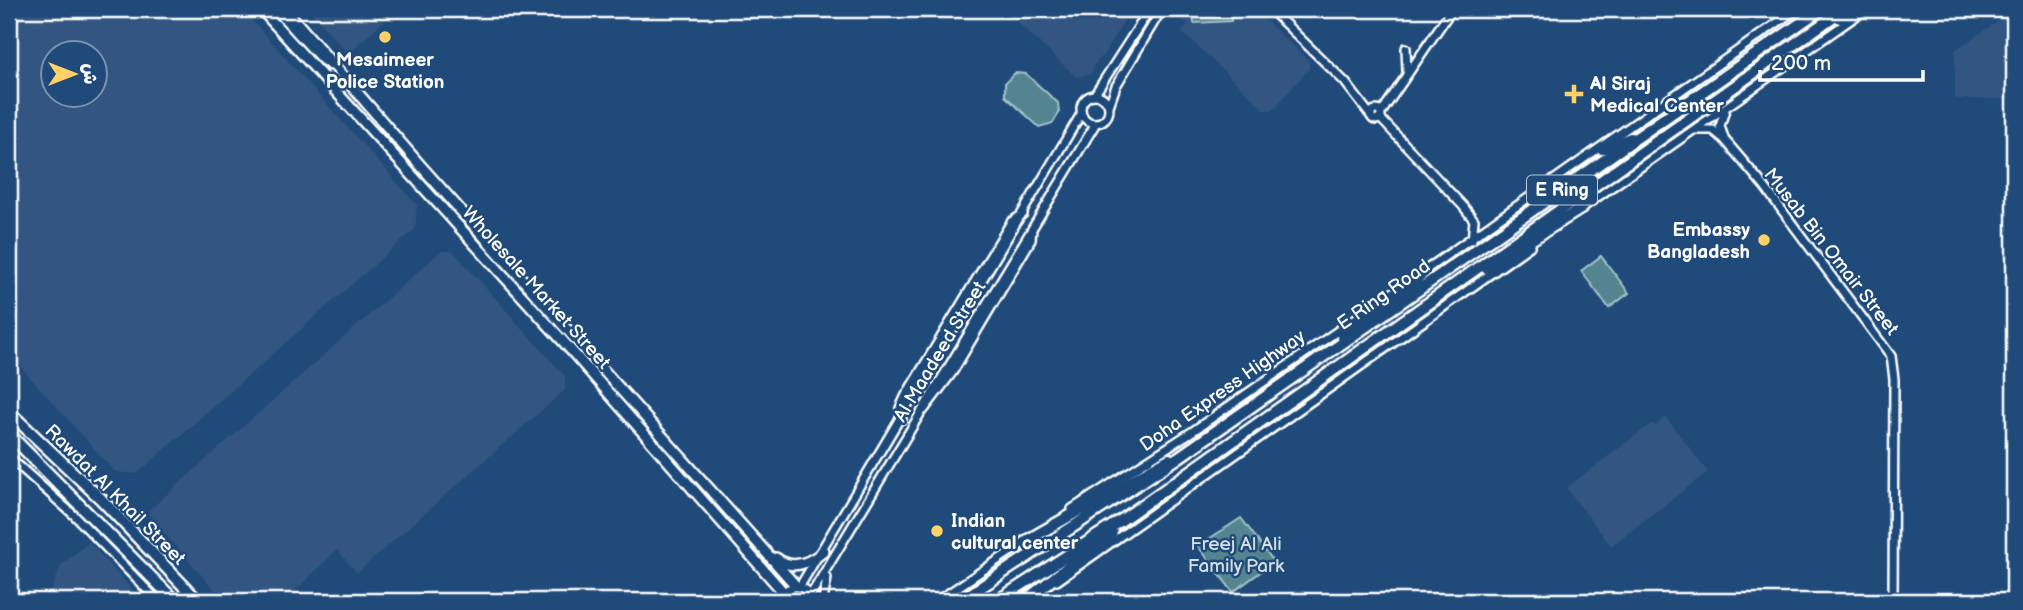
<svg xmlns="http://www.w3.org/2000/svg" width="2023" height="610" font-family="'Balsamiq Sans','Playpen Sans Arabic',sans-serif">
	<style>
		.built { fill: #335481; fill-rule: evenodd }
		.green { fill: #528490; stroke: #a8c2c8; stroke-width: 2 }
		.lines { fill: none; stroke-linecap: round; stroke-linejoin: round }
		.minor-casing { stroke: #fff; stroke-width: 12 }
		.major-casing { stroke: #fff; stroke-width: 14 }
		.highway-casing { stroke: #fff; stroke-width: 15 }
		.minor { stroke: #1f4a7a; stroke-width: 7 }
		.major { stroke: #1f4a7a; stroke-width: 9 }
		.highway { stroke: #1f4a7a; stroke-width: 10 }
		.poi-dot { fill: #ffd166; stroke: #1f4a7a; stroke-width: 2.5 }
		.labels { text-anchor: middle; stroke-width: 5; stroke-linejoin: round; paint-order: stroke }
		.shield { fill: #1f4a7a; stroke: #bcc9d7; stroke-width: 2 }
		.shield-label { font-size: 18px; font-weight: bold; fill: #fff }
		.poi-label { font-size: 19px; font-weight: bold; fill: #fff; stroke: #1f4a7a; text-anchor: start }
		.street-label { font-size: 19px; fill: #fff; stroke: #1f4a7a }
		.park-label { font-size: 19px; fill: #d4e0e3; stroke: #1f4a7a }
	</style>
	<rect width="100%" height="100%" fill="#1f4a7a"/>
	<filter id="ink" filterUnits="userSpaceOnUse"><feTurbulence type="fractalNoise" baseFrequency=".0143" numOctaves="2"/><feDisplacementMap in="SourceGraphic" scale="14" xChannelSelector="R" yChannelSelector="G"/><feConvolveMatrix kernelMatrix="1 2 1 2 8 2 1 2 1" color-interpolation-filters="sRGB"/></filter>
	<g filter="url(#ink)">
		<path class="built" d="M9,9H242L417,205L415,229L137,474L115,472L9,354ZM94,52V94H52V52Z
			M308,9H397L348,54Z
			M1003,9H1131L1103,56L1093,66L1092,74L1076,77Z
			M1180,9H1253L1309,61V69L1273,110H1265L1182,32L1188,24L1176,15Z
			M2004,17L2011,21L2010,99H1955V50Z
			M441,251H453L565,376V390L357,573L337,550L286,600L277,590L264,601H224L149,516L148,511Z
			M1666,417L1708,472L1611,546L1566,488L1652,423L1655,426Z
			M89,542L143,601H47L61,565Z"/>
		<path class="green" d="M1192,9H1231V21L1194,23Z
			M1015,73L1026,74L1058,103L1059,113L1053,123L1039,127L1005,96V83Z
			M1601,256L1629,293L1609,308L1581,271Z
			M1241,518L1274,562L1233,592L1198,546Z"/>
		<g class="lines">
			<defs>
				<path id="minor" d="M1270,9L1345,82L1371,116
					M1406,48L1407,72
					M1095,94L1150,9
					M1081 109a14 14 0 1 1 28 0a14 14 0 1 1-28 0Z
					M1109,106L1116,86L1162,9
					M1371 115a5 5 0 1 1 10 0a5 5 0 1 1-10 0Z
					M1381,113L1452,9
					M1380,118L1463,206L1474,220L1472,240
					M1695,130H1713L1724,139L1764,186L1891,356L1894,379L1893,601
					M1724,138L1720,126L1725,110
					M1579,210L1866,9
					M1420,274L1797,9
					M924,410L952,373L1031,240L1032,229
					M902,419L900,408L906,395L1011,222L1023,214
					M9,457L75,516L158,601
					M1072,509L1193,431L1404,285
					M1057,581L1530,246
					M800,586L1081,114
					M810,596L1096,123
					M781,601L786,590L796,586L806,590L811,601
					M823,601L827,578
					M937,601L1028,540"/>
				<path id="major" d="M261,9L562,340L784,593
					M276,9L322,59L331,65
					M285,9L420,165L796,586
					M776,558C792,571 810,563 824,551"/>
				<path id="highway" d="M1840,18L1855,9
					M1602,149L1631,138
					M1486,268L1582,208
					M1342,336L1412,284L1424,272
					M9,412L101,499L198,601
					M9,434L175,601
					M1026,541L1169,459
					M1030,597L1112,532
					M960,601L1179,457L1821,9
					M997,601L1123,519L1844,9"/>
			</defs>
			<use href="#minor" class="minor-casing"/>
			<use href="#major" class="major-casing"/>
			<use href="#highway" class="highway-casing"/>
			<use href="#minor" class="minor"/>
			<use href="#major" class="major"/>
			<use href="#highway" class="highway"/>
		</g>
	</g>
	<g class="poi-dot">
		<circle cx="385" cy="37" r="7"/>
		<path d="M1570.5 83.5h7v7h7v7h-7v7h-7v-7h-7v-7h7z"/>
		<circle cx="1764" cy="240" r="7"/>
		<circle cx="937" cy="531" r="7"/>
	</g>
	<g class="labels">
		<rect class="shield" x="1527" y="175.5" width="70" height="29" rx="5"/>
		<g class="shield-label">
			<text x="1562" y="196">E Ring</text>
		</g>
		<g class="poi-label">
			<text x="385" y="66" text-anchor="middle">Mesaimeer<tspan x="385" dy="22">Police Station</tspan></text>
			<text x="1590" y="90">Al Siraj<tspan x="1590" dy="22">Medical Center</tspan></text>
			<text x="1750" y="236" text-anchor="end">Embassy<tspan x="1750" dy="22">Bangladesh</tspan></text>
			<text x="951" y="527">Indian<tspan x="951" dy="22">cultural center</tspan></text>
		</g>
		<g class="street-label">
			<text transform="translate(1832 251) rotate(52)" y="7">Musab Bin Omair Street</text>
			<text transform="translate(537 287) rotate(48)" y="7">Wholesale Market Street</text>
			<text transform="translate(1383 294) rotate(-35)" y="7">E Ring Road</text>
			<text transform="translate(939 351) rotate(-59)" y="7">Al Maadeed Street</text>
			<text transform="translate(1222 390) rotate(-35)" y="7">Doha Express Highway</text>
			<text transform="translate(116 494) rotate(45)" y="7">Rawdat Al Khail Street</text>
		</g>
		<g class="park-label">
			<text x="1236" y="550">Freej Al Ali<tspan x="1236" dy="22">Family Park</tspan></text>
		</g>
	</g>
	<rect width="2023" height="610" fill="none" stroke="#1f4a7a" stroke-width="35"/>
	<rect x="18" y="18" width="1988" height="575" fill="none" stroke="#fff" stroke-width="2.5" filter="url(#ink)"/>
	<g transform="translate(74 74) rotate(90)"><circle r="33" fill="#1f4a7a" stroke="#7992af" stroke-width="2"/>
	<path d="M0-5L12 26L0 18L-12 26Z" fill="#ffd166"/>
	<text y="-10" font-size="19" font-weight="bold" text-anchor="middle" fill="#ffffff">ش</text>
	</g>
	<path d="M1760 70v10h163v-10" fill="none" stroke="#ffffff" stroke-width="3.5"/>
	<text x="1771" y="70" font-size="21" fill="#ffffff" stroke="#1f4a7a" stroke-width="5" paint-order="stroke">200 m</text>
</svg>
